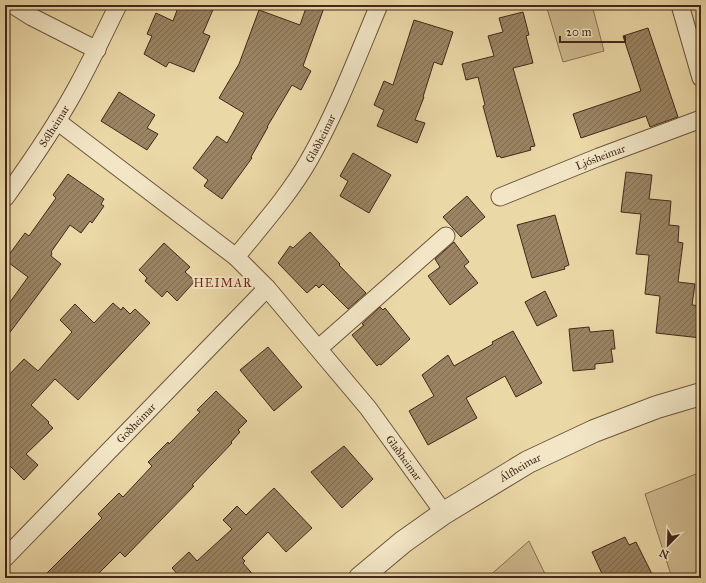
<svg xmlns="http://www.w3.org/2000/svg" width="706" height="583" font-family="'IM FELL Great Primer',serif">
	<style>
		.green { fill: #ceba8f; stroke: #887154 }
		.building { fill: url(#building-hatch); stroke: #422819 }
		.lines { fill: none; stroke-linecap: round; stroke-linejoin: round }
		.minor-casing { stroke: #6c543c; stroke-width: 19 }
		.tertiary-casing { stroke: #6c543c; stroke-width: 24 }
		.minor { stroke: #f2e6c6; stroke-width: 17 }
		.tertiary { stroke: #f2e6c6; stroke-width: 22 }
		.labels { text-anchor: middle; stroke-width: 4; stroke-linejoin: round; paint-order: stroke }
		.street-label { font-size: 11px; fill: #422819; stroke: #f2e6c6 }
		.neighbourhood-label { font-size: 12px; letter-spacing: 1px; fill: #7a1f14; stroke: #f2e6c6 }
	</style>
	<defs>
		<pattern id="building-hatch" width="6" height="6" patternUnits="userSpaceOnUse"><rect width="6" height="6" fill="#9a8463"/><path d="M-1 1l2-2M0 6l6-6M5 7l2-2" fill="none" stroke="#7f6c51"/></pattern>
	</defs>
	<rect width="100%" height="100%" fill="#ebd8a7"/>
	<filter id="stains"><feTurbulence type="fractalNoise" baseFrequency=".005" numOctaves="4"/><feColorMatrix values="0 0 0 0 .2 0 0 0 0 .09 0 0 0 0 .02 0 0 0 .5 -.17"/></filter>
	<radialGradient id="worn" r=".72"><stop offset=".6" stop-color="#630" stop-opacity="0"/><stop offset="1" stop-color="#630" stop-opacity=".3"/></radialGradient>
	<path class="green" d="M546,5H592L604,51L563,62Z
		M701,472V578H672L645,494Z
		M529,541L547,578H487Z"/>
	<path class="building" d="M179,5H215L203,33L210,36L194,72L169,62L166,67L144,54L152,36L147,34L156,13L173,21Z
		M307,5H325L303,66L311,71L301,90L292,85L267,127H268L251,157L252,158L222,199L204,186L208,180L193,168L217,136L227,143L244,113L219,98L239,64L259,10L300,25Z
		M523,12L529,35L526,36L533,63L513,68L535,146L530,147L531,150L501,158L500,156L497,157L483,106L485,105L478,77L466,80L462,64L494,56L488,36L503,32L499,18Z
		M414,20L453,32L442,65L434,62L423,97H424L415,120L425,123L417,143L377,126L384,110L374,105L384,81L393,85Z
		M648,28L678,117L650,127L646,116L581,138L573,114L641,91L623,36Z
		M119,92L155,115L147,128L158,134L147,150L101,121Z
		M353,153L391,175L369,213L340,196L348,181L340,176Z
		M626,172L652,175L649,199L671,201L669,225L679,226L678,242L683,243L678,282L695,284L692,305L701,306V338L656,333L660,296L645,294L649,255L636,254L641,214L621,212Z
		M68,174L104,199L101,204L104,206L92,223L90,221L81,233L70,225L51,252L52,253L51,256L61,264L5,339V309L28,277L5,260L25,233L29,236L56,198L53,195Z
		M467,196L485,217L461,237L443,217Z
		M555,215L569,265L564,267L565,269L532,278L517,225Z
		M310,232L340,264L339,265L366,293L348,309L323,284L319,288L316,285L307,293L278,263L290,246L293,248Z
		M454,242L469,262L464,266L478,283L450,305L428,276L440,267L435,259Z
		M164,243L190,267L185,272L195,281L177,301L167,291L162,297L145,281L147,278L139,270Z
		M545,291L557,316L537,326L525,302Z
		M113,303L121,310L123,307L130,314L135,309L150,323L78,400L55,379L31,405L49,422L48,423L53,428L26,454L38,465L24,480L5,461V379L24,359L38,371L72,332L60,320L75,304L94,323Z
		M380,307L383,310L385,308L410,339L381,365L379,364L377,366L352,335L364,325L362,324Z
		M589,327L590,332L613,330L615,349H611L613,362L595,364V369L573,371L569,329Z
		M513,331L542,383L516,397L505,376L466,398L477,418L428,445L409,411L434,396L422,375L448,355L454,366L493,344L492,342Z
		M268,347L302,387L274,411L240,370Z
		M216,391L247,421L238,430L240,432L231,442L232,443L192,485L194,486L125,557L120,552L94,578H42L102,518L98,514L119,493L123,497L152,466L148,462L168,442L169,444L200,412L197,410Z
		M344,446L373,479L342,508L311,472Z
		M274,488L312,528L286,552L268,532L242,558L245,561L243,563L256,578H178L180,577L172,568L189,552L197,561L232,529L223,520L237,506L246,515Z
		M625,537L629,545L636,542L654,578H604L592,552Z"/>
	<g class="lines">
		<defs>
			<g id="minor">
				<path d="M13,5L32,17L97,50"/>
				<path d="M680,5L701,78"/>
				<path id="s1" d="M57,121L236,257L267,288L368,408L444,513"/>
				<path id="s2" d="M500,197L599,157L701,119"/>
				<path id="s3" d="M5,198C31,162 57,124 78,85C92,59 105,32 118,5"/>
				<path id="s4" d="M236,257C261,226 289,195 309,160C337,111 357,57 379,5"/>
				<path d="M319,348L446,236"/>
				<path id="s5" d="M5,558L267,288"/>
			</g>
			<g id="tertiary">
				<path id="s6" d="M360,578L403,542L444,513L528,462L594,431L657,407L701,394"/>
			</g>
		</defs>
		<use href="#minor" class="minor-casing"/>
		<use href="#tertiary" class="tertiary-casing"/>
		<use href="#minor" class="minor"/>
		<use href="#tertiary" class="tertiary"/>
	</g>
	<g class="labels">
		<g class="street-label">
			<text dy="4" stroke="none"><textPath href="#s3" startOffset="87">Sólheimar</textPath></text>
			<text dy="4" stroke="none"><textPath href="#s4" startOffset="146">Glaðheimar</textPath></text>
			<text dy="4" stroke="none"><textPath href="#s2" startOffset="108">Ljósheimar</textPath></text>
			<text dy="4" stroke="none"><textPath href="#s5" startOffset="188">Goðheimar</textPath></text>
			<text dy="4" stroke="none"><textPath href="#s1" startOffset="487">Glaðheimar</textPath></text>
			<text dy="4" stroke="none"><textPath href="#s6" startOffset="195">Álfheimar</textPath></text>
		</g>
		<g class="neighbourhood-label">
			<text x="223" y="287">HEIMAR</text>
		</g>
	</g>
	<rect width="706" height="583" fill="none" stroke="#ebd8a7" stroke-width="20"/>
	<rect x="6" y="6" width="694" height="571" fill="none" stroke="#422819" stroke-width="2"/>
	<rect x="10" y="10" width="686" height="563" fill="none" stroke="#422819"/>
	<g transform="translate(668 545) rotate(203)" stroke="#f2e6c6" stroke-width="3" paint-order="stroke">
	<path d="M0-3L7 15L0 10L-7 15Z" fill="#422819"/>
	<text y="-6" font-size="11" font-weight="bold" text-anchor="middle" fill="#422819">N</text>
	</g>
	<path d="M560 36v6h65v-6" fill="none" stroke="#422819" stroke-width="2"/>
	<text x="566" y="36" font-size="12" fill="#422819" stroke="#f2e6c6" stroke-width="3" paint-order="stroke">20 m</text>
	<rect width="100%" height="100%" filter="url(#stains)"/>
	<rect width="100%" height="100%" fill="url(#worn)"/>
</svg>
